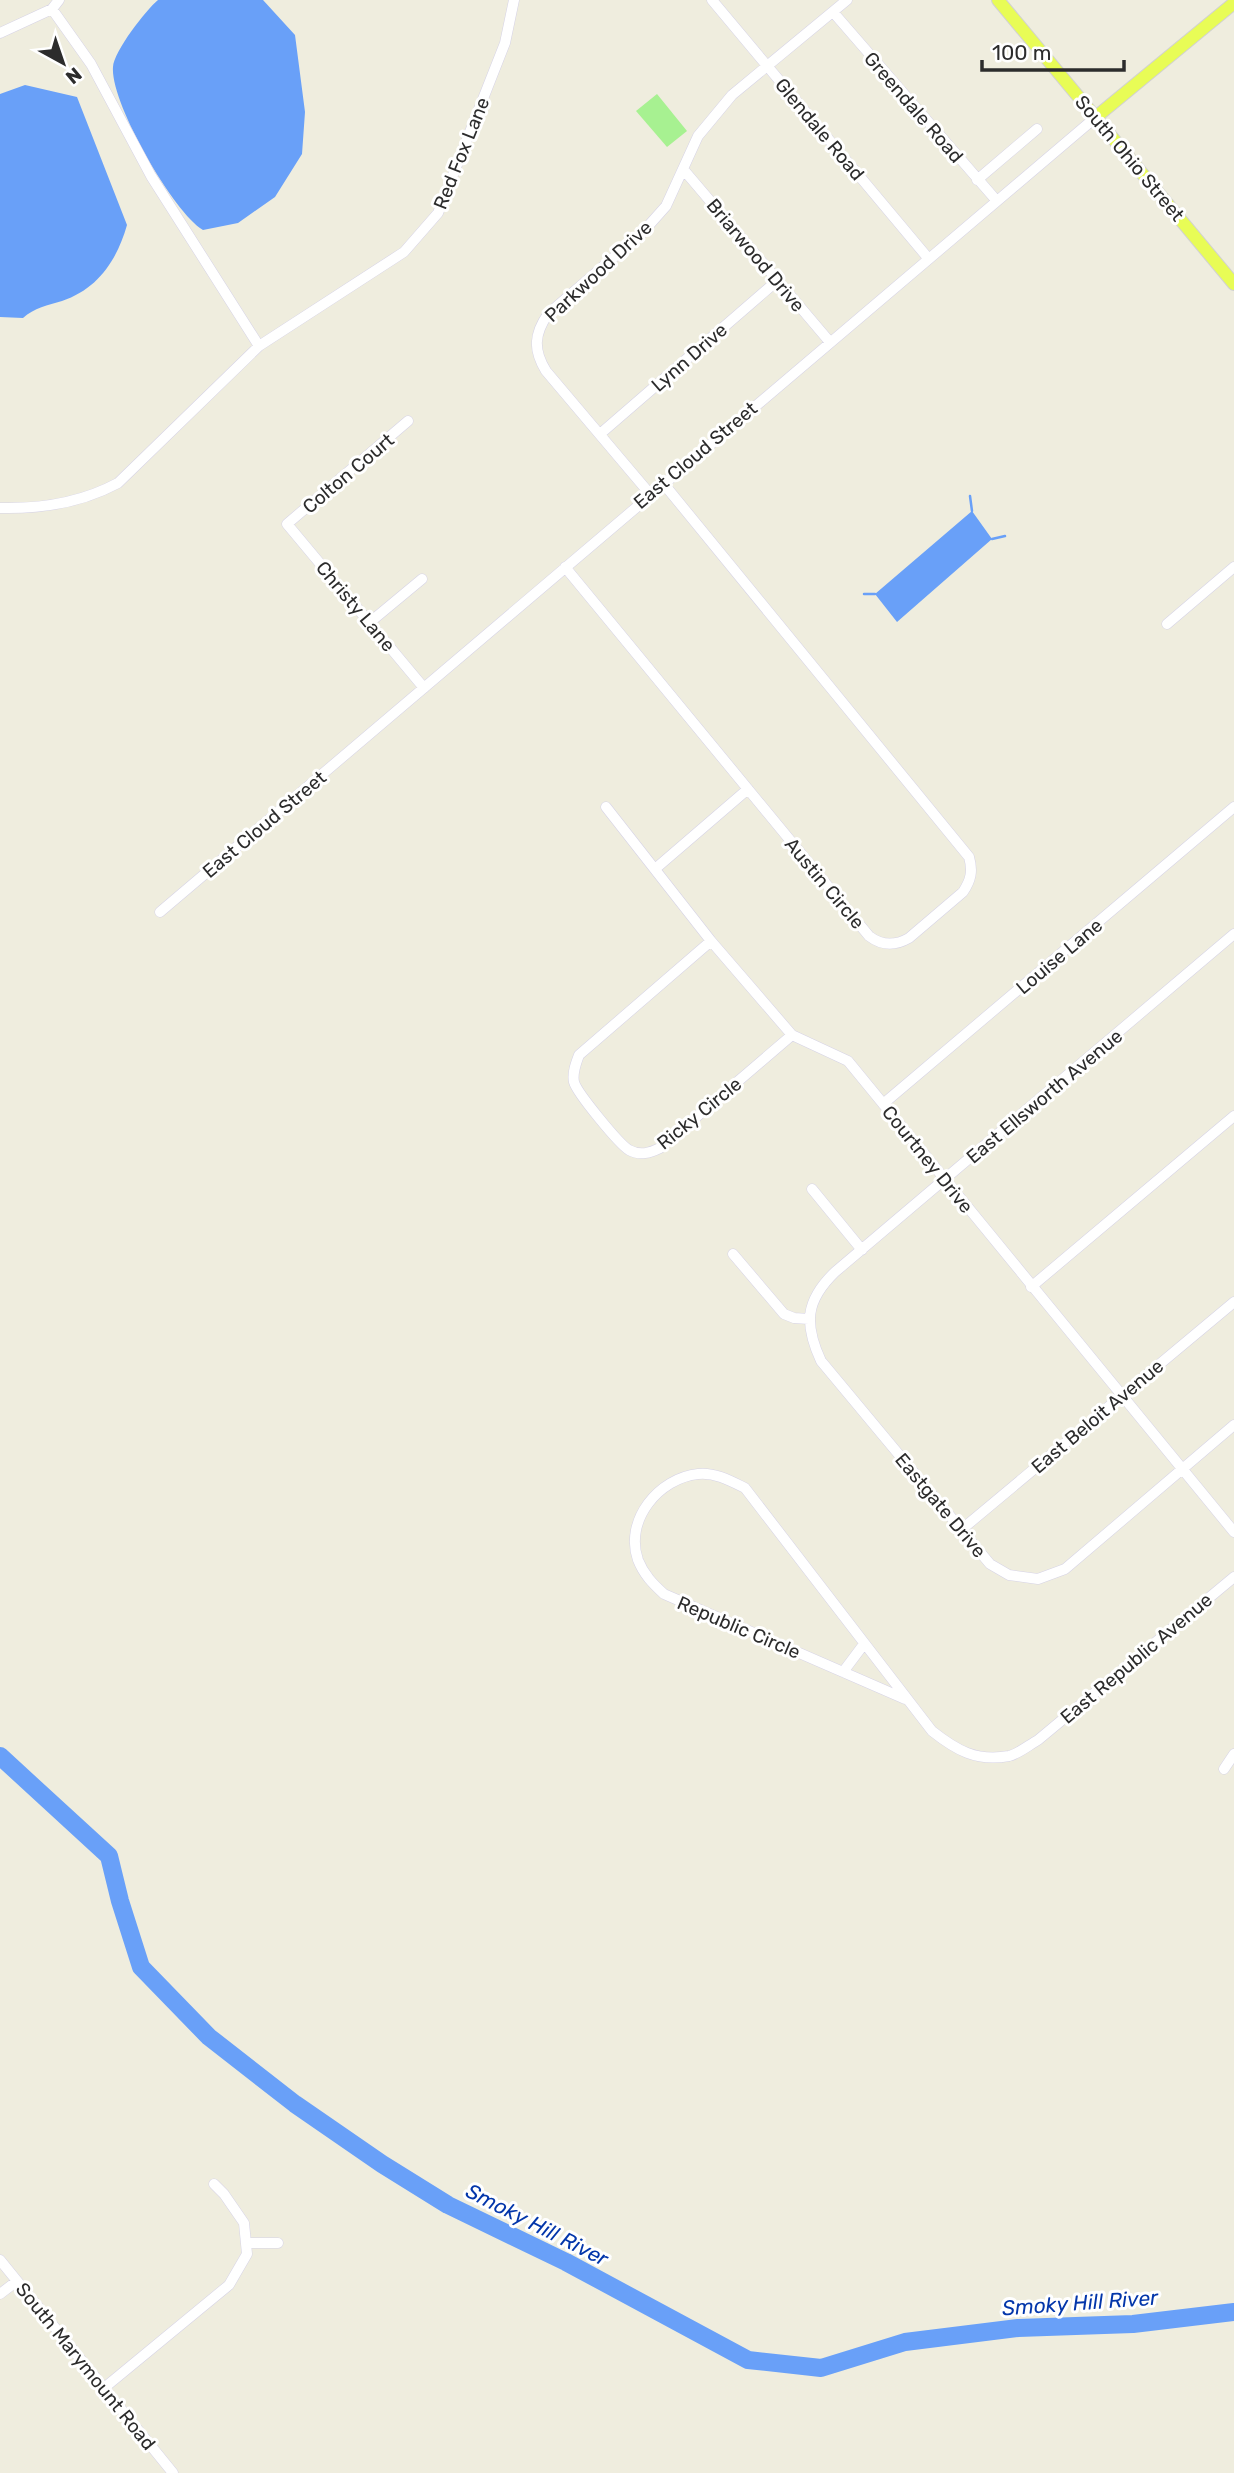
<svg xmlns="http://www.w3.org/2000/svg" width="1234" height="2473" font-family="Rubik,sans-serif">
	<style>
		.pitch { fill: #a7f191 }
		.water { fill: #69a0f8 }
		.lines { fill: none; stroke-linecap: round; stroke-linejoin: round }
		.stream { stroke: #69a0f8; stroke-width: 2.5 }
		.river { stroke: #69a0f8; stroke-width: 18 }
		.minor-casing { stroke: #d6d3e6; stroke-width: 11 }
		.major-casing { stroke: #d1d1d1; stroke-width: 14 }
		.minor { stroke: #fff; stroke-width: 10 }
		.major { stroke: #e8fc56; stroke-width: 12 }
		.labels { text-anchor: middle; stroke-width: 6; stroke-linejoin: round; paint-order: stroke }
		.street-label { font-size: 19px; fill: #2c2c2c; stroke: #fff }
		.water-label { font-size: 21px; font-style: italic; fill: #0336aa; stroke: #fff }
	</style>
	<rect width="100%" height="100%" fill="#efedde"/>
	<path class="pitch" d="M657,94L687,131L667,147L636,111Z"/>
	<path class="water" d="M158,0H263L295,35L305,112L302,154L275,197L238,223L203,230C173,212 110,102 113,67C114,51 146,10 158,0Z
		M25,85L77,97L127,225C117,260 98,289 62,301C48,305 34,308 23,318L0,317V94Z
		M972,511L992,539L897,622L875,594Z"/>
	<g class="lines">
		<path class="stream" d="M970,496L972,511
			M992,539L1005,536
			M864,594H875"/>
		<path class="river" d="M0,1756L109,1856L120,1901L141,1967L209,2037L295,2104L382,2164L448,2205L566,2262L748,2360L821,2368L905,2342L1018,2328L1133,2324L1234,2312"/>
		<defs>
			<path id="minor" d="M712,0L928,258
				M52,9L91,64L151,176L259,346
				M833,12L996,200
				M0,33L52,9L59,0
				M683,169L829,341
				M977,180L1037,129
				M408,421L287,524L424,688
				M600,434L778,280
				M650,494L546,371C533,350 534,334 548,314L642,233L666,206L698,136L732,95L847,0
				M0,508C42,509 81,503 118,483L259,346L404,252L438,213L505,43L514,0
				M565,567L869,936C882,946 895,946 909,938L963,892C971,880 973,871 969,857L663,483
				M369,623L422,579
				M1167,624L1234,567
				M606,807L711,941L792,1035L848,1061L1234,1532
				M655,869L748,789
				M160,912L1096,117
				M1234,934L835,1272C805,1301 804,1324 821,1361L990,1564L1009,1575L1038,1579L1065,1569L1234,1425
				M711,941L579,1055C576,1063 572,1073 574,1082C577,1093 619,1144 629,1150C640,1156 650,1153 660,1148L792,1035
				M883,1104L1234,807
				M812,1189L862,1250
				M733,1254L784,1314L794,1318L809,1319
				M1031,1287L1234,1116
				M961,1530L1234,1302
				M843,1672L864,1644
				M905,1699L664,1594C653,1584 644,1575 638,1560C624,1520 659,1478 698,1474C715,1472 731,1481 745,1488L932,1731C956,1750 976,1762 1009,1756C1018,1754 1029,1745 1038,1740L1234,1577
				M1224,1769L1234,1754
				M248,2243H278
				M0,2260L173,2473
				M0,2294L17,2281
				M104,2388L229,2285L247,2254L244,2223L224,2194L214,2184"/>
			<path id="major" d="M998,0L1234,284
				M1096,117L1234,3"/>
		</defs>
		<use href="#minor" class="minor-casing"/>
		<use href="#major" class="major-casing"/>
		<use href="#minor" class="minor"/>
		<use href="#major" class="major"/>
	</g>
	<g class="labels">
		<g class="street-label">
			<text transform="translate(914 107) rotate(49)" y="7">Greendale Road</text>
			<text transform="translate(820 129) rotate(50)" y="7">Glendale Road</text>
			<text transform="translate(461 153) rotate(-68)" y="7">Red Fox Lane</text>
			<text transform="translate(1130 158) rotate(50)" y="7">South Ohio Street</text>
			<text transform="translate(756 255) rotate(50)" y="7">Briarwood Drive</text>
			<text transform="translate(598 271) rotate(-43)" y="7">Parkwood Drive</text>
			<text transform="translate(689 357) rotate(-41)" y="7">Lynn Drive</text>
			<text transform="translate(695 455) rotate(-40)" y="7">East Cloud Street</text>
			<text transform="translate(348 473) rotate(-40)" y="7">Colton Court</text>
			<text transform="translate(356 606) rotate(50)" y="7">Christy Lane</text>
			<text transform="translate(264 824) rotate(-40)" y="7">East Cloud Street</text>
			<text transform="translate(825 883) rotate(50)" y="7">Austin Circle</text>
			<text transform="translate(1059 956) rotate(-40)" y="7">Louise Lane</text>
			<text transform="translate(1044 1096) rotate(-40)" y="7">East Ellsworth Avenue</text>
			<text transform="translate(699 1113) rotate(-39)" y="7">Ricky Circle</text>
			<text transform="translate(928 1159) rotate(51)" y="7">Courtney Drive</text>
			<text transform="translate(1097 1416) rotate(-40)" y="7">East Beloit Avenue</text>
			<text transform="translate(941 1505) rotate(50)" y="7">Eastgate Drive</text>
			<text transform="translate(739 1627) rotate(23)" y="7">Republic Circle</text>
			<text transform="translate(1136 1658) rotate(-40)" y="7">East Republic Avenue</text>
			<text transform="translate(86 2366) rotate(51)" y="7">South Marymount Road</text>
		</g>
		<g class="water-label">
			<text transform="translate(537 2225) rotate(27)" y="7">Smoky Hill River</text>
			<text transform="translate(1080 2303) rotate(-4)" y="7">Smoky Hill River</text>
		</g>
	</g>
	<g transform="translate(63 63) rotate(140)" stroke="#ffffff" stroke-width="5" paint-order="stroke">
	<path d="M0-5L12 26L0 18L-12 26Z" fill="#2c2c2c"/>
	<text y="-10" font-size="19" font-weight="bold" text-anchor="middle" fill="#2c2c2c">N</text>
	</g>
	<path d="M982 60v10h142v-10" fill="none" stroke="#2c2c2c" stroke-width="3.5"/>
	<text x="992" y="60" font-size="21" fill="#2c2c2c" stroke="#ffffff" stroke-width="5" paint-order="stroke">100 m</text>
</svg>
